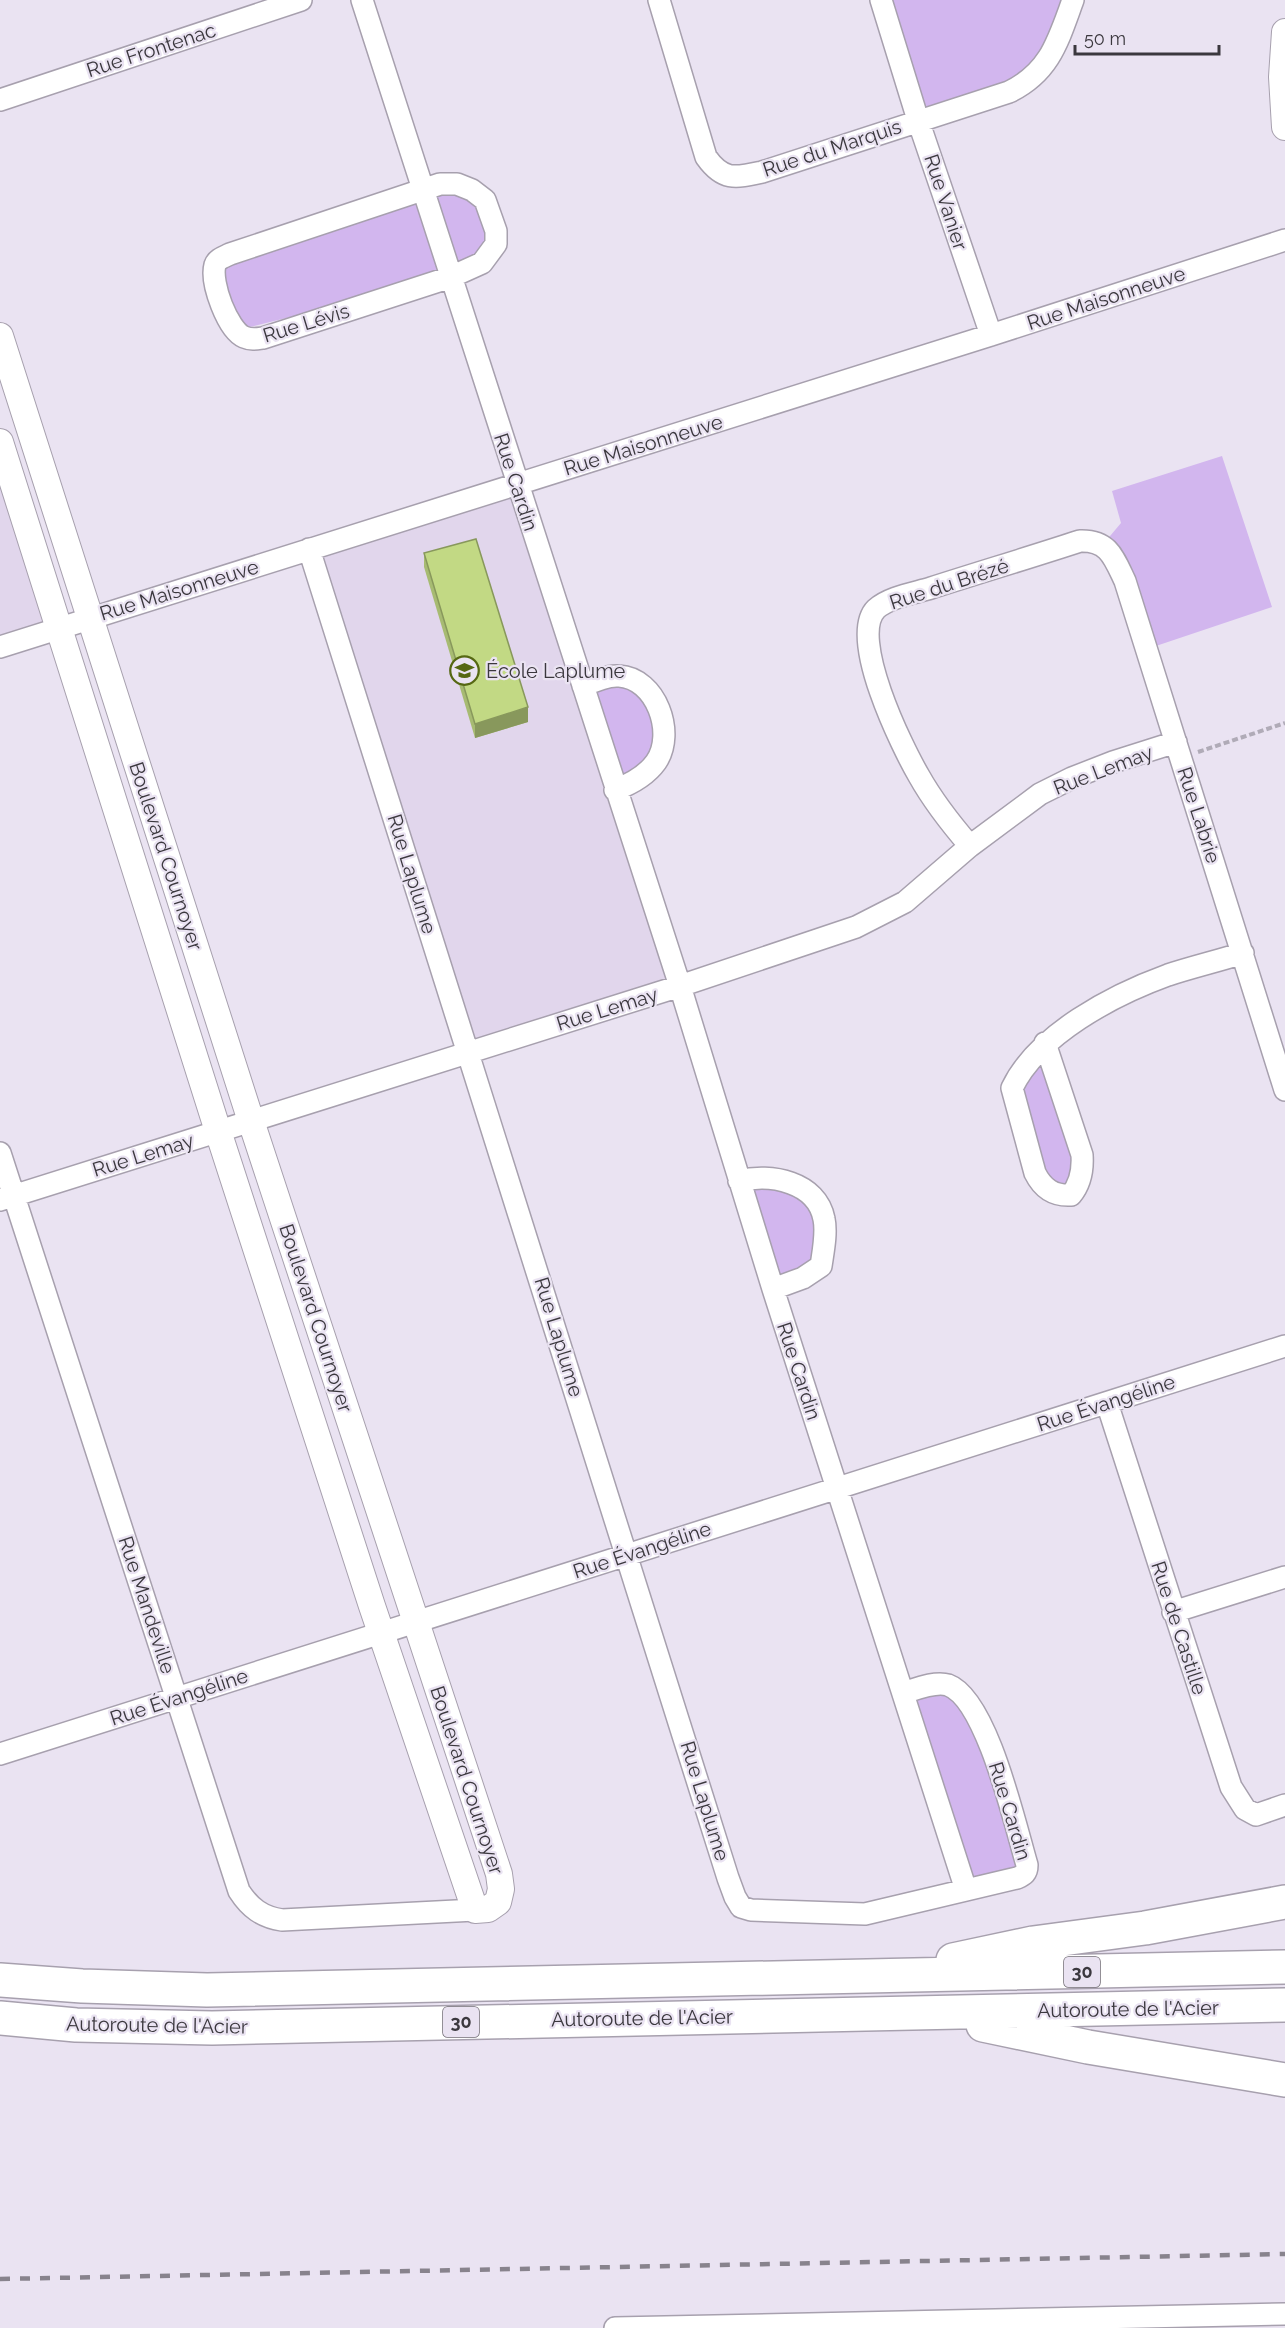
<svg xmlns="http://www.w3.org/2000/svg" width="1285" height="2328" font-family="Raleway,sans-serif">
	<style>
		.built { fill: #e1d6ec }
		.green { fill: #d2b6ee }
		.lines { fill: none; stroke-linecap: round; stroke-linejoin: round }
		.minor-casing { stroke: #a7a0ae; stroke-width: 24 }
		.tertiary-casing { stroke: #a7a0ae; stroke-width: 28 }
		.motorway-casing { stroke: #a7a0ae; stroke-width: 36 }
		.path { stroke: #b0abb7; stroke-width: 4; stroke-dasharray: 6 3; stroke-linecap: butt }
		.minor { stroke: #fff; stroke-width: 21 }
		.tertiary { stroke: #fff; stroke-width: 26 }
		.motorway { stroke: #fff; stroke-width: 33 }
		.rail { stroke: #88838d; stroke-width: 4.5; stroke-dasharray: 10 10; stroke-linecap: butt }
		.wall { fill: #a7bb72 }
		.shaded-wall { fill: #88985c }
		.building { fill: #c2d984; stroke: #88985c; stroke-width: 1.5 }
		.labels { text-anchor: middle; stroke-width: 4.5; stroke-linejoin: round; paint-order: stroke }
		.shield { fill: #eae3f2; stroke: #706b74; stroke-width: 1.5 }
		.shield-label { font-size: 18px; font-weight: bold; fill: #3b383e }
		.street-label { font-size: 20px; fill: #3b383e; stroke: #eae3f2 }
		.poi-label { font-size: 20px; fill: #3b383e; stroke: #eae3f2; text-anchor: start }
	</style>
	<rect width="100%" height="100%" fill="#eae3f2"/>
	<path class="built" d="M0,469L49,623L0,639Z
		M517,487L673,982L474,1046L316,552Z"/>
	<path class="green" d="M888,0H1069L1026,82L925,115Z
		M430,190L480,194L494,243L451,277L246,328L222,295L219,259Z
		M1222,456L1272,607L1147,649L1105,542L1121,523L1112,491Z
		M604,683L641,688L662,743L621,788L588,688Z
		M1044,1048L1080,1155L1076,1186L1043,1182L1014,1088Z
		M748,1179L812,1197L818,1263L779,1284Z
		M920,1688L965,1697L1026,1865L966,1889L905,1693Z"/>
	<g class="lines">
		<defs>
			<path id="minor" d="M362,0L680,986L773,1289L966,1890
				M659,0L706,157C723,181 735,178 762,172L1009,92C1050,72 1058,41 1073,0
				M881,0L918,120L991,335
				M0,100L301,0
				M440,184H457L472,190L485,200L496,231V244L482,263L451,277L263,338C256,339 251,340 244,337C228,330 210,283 215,265C217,259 224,257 230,254Z
				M309,549L728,1878L735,1897L741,1907L751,1910L865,1914L1017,1878C1024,1875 1027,1873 1027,1865C1015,1825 987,1699 948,1685C935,1681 916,1689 903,1693
				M0,647L991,335L1285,240
				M583,686C594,681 607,675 619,676C656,678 676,733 656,762C646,776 631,784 615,790
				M970,846C951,824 933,801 919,776C902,747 848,637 876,609C889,597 915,593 931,588C981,572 1031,557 1080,541C1109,540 1114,558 1125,581L1285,1090
				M1045,1043L1082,1155C1083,1170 1081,1183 1071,1195C1054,1196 1043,1189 1035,1173L1012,1088C1038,1034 1113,995 1168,975C1192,967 1218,961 1243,953
				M0,1153L239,1891C250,1908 262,1917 282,1920L475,1910
				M739,1181C771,1173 817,1182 824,1219C827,1233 823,1252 821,1266L803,1278L773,1289
				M0,1200L680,986L856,927L905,902L970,846L1040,794L1072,778L1113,762L1176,742
				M1107,1403L1231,1787L1245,1809L1256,1815L1285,1805
				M1173,1612L1285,1577
				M0,1754L1285,1346
				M615,2328L1285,2314"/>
			<path id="tertiary" d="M1285,32L1282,77L1285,127
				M0,336L251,1121L499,1874L501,1889L498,1902L488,1909L475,1910L372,1606L218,1131L0,442"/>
			<path id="motorway" d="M953,1960L1033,1943L1145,1928L1285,1902
				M0,1980L82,1986L207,1990L1285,1967
				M0,2018L76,2025L212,2028L1285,2005
				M983,2025L1088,2047L1285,2080"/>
		</defs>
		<use href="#minor" class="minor-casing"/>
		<use href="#tertiary" class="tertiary-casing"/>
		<use href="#motorway" class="motorway-casing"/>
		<path class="path" d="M1198,752L1285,723"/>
		<use href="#minor" class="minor"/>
		<use href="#tertiary" class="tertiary"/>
		<use href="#motorway" class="motorway"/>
		<path class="rail" d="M0,2279L1285,2254"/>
	</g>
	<path class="wall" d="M424,553L528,722L475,738L424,567Z"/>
	<path class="shaded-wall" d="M528,707V722L475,738V724Z"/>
	<path class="building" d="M476,539L528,707L475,724L424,553Z"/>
	<defs>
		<symbol id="school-ring" viewBox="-11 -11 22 22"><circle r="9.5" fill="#eae3f2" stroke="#566813" stroke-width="1.5"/><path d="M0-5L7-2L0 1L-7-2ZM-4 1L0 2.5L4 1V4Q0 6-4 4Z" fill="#566813"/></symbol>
	</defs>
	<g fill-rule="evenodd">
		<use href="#school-ring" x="448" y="654" width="33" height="33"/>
	</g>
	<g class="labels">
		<g class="shield">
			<rect x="1064" y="1957" width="36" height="30" rx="4.5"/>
			<rect x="443" y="2007" width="36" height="30" rx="4.5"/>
		</g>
		<g class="shield-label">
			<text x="1082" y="1978">30</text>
			<text x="461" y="2028">30</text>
		</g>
		<g class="street-label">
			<text transform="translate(151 50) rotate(-18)" y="7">Rue Frontenac</text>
			<text transform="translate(832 148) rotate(-18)" y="7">Rue du Marquis</text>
			<text transform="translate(946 202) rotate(72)" y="7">Rue Vanier</text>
			<text transform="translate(1106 298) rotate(-18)" y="7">Rue Maisonneuve</text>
			<text transform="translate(306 323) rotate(-17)" y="7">Rue Lévis</text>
			<text transform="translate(643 445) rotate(-17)" y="7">Rue Maisonneuve</text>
			<text transform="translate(516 482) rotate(72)" y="7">Rue Cardin</text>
			<text transform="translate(949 584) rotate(-18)" y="7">Rue du Brézé</text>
			<text transform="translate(179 590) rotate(-17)" y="7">Rue Maisonneuve</text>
			<text transform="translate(1103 770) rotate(-21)" y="7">Rue Lemay</text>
			<text transform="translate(1199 815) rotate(72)" y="7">Rue Labrie</text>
			<text transform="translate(166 856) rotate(72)" y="7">Boulevard Cournoyer</text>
			<text transform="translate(412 874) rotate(73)" y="7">Rue Laplume</text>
			<text transform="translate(607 1009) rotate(-17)" y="7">Rue Lemay</text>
			<text transform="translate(143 1155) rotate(-17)" y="7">Rue Lemay</text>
			<text transform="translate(316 1318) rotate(72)" y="7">Boulevard Cournoyer</text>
			<text transform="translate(559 1337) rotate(73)" y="7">Rue Laplume</text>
			<text transform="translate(799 1371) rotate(72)" y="7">Rue Cardin</text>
			<text transform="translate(1106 1403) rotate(-18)" y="7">Rue Évangéline</text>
			<text transform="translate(642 1550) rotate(-18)" y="7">Rue Évangéline</text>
			<text transform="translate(147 1605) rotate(72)" y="7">Rue Mandeville</text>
			<text transform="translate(1179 1628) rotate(72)" y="7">Rue de Castille</text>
			<text transform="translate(179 1697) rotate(-18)" y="7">Rue Évangéline</text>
			<text transform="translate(467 1780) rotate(72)" y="7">Boulevard Cournoyer</text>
			<text transform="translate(705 1801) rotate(73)" y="7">Rue Laplume</text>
			<text transform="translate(1010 1811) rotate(73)" y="7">Rue Cardin</text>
			<text transform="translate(1128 2009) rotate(-1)" y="7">Autoroute de l'Acier</text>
			<text transform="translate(642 2018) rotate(-1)" y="7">Autoroute de l'Acier</text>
			<text transform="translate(157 2025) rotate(1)" y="7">Autoroute de l'Acier</text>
		</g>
		<g class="poi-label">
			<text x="486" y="678">École Laplume</text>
		</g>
	</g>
	<path d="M1075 45v9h144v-9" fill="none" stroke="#3b383e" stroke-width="3"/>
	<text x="1084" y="45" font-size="18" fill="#3b383e" stroke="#eae3f2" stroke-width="4.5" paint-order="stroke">50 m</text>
</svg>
